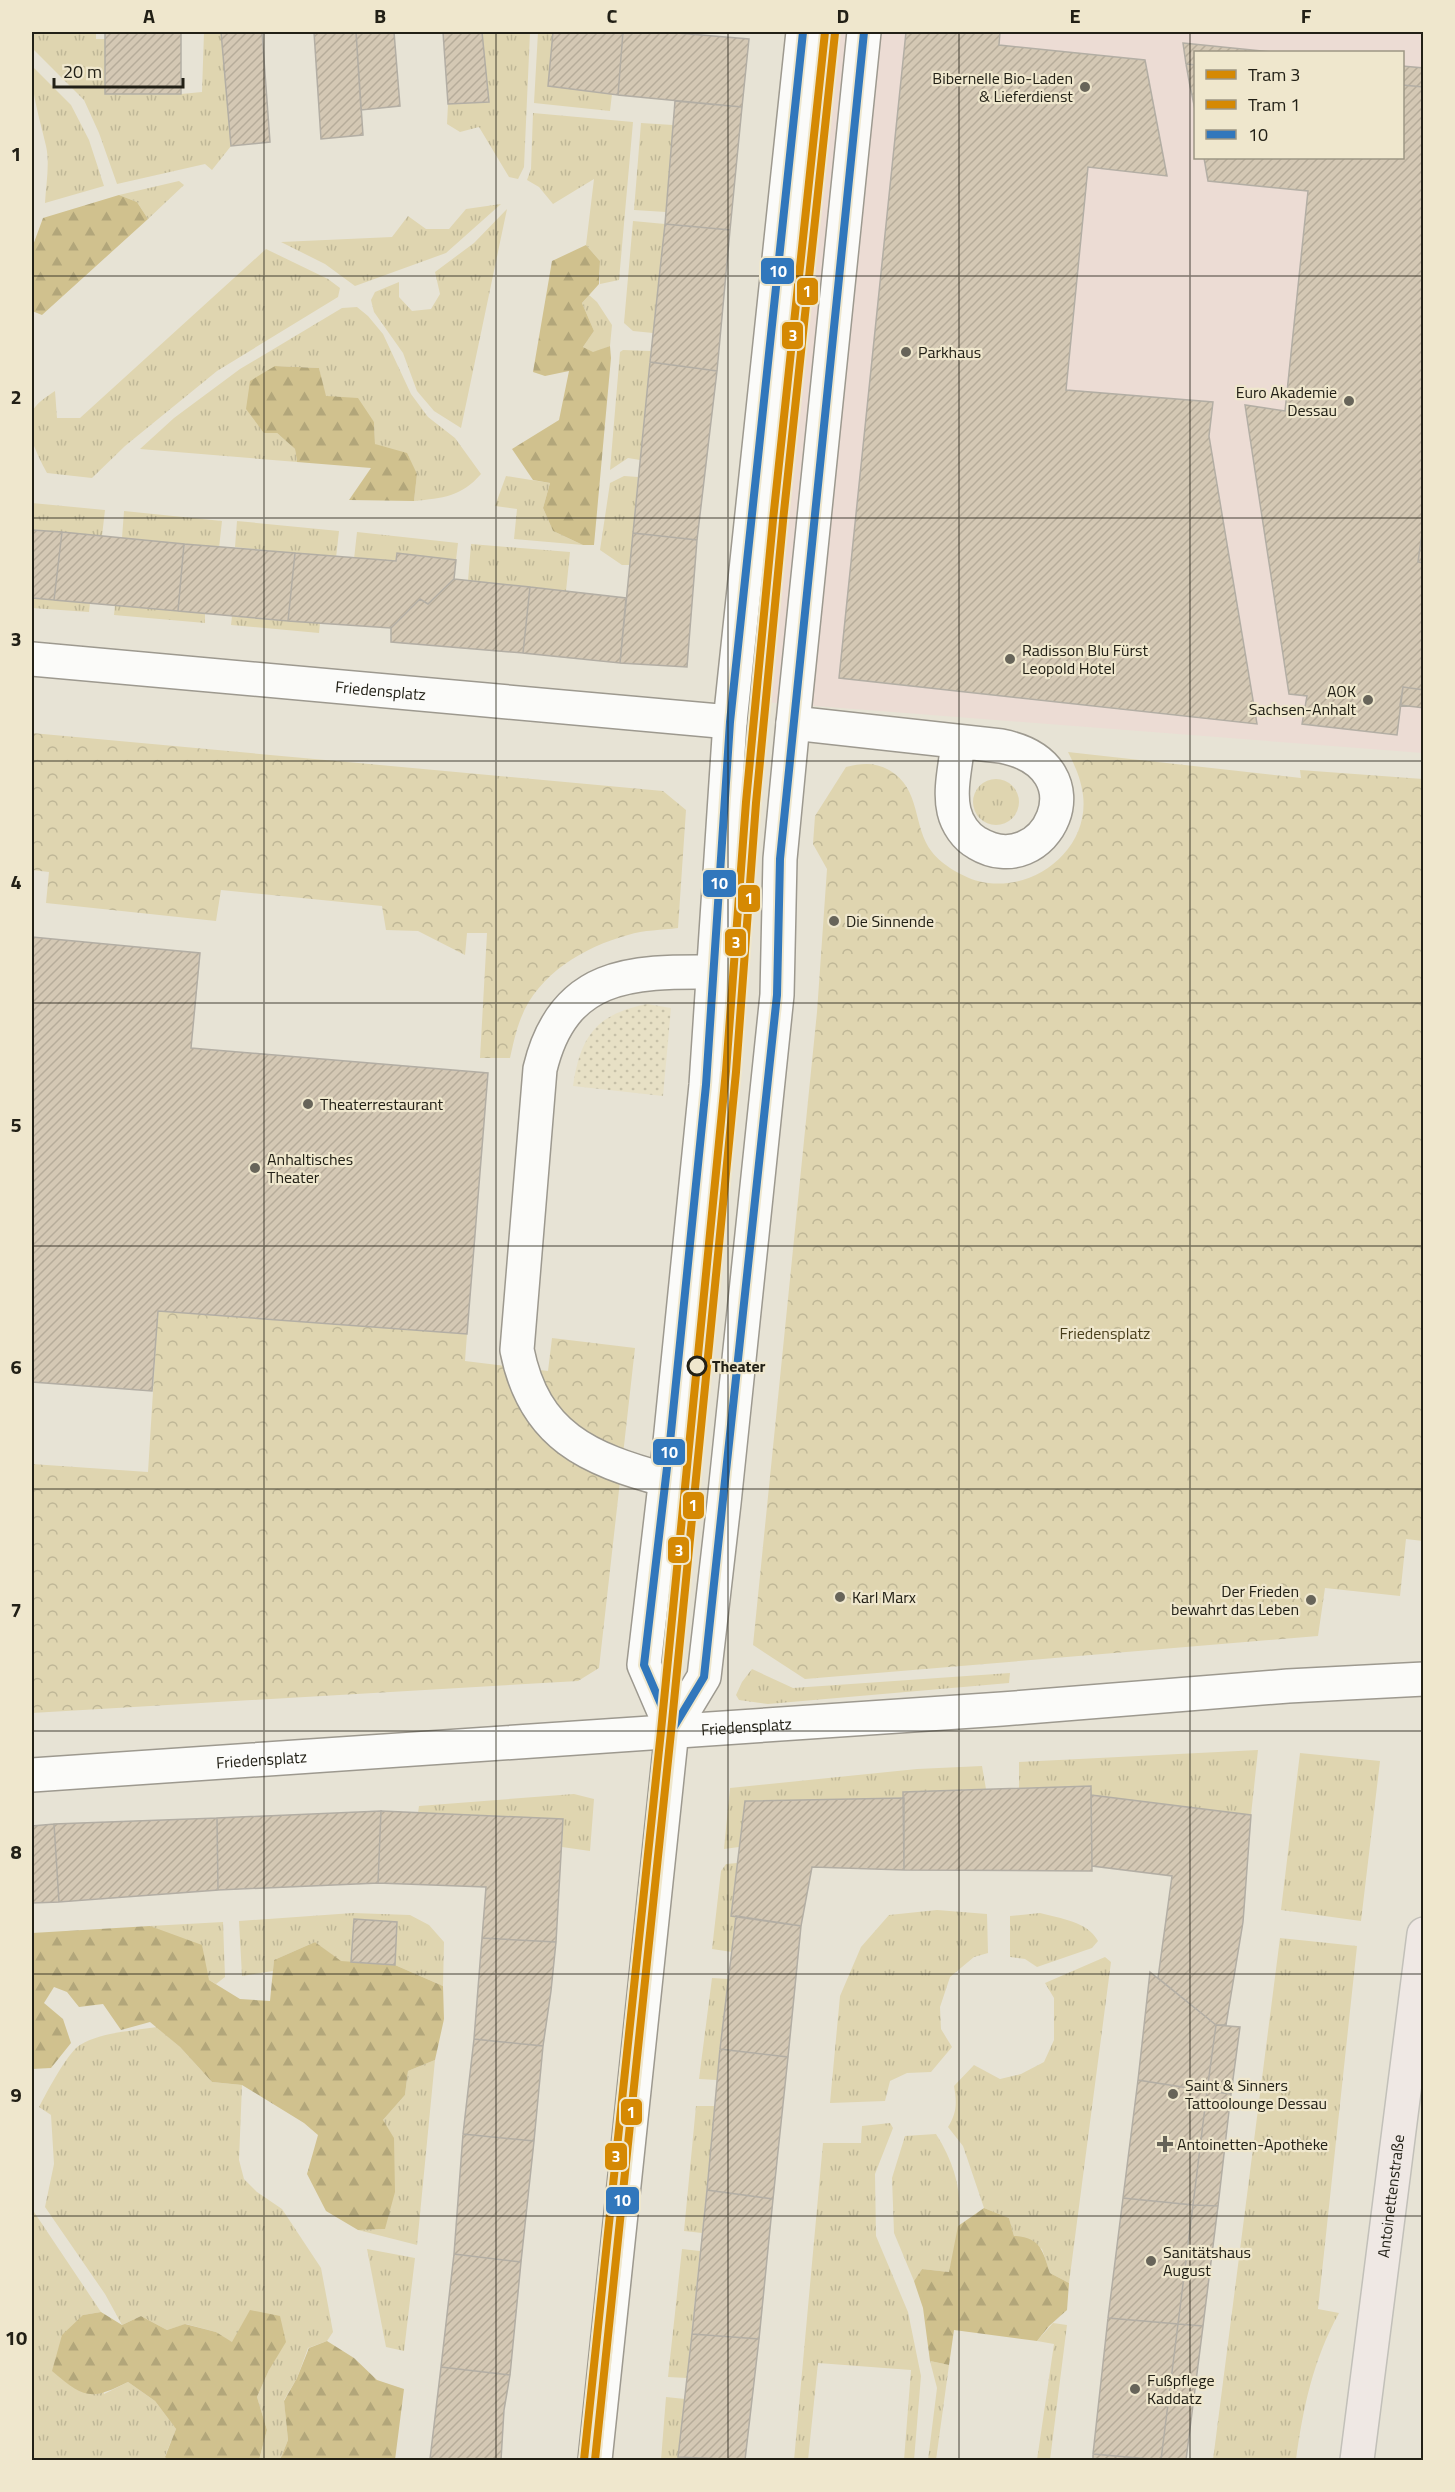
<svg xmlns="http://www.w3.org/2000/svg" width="1455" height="2492" font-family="'Titillium Web',sans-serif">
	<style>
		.commercial { fill: #ecdcd4; fill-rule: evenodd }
		.grass { fill: url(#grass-tufts) }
		.forest { fill: url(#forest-firs) }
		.sand { fill: url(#sand-dots) }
		.park { fill: url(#park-crowns) }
		.building { fill: url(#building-hatch); stroke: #b3aea4; stroke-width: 1.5 }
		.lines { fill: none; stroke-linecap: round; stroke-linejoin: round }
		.minor-casing { stroke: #9d998f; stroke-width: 36 }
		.major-casing { stroke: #c2c0b9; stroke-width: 36 }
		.minor { stroke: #fbfbf9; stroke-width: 33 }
		.major { stroke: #efe8e4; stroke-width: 33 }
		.bus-1-casing { stroke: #efe7cd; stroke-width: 12 }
		.bus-1 { stroke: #3177bc; stroke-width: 8 }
		.tram-1-casing { stroke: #efe7cd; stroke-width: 12 }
		.tram-2-casing { stroke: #efe7cd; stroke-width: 12 }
		.tram-1 { stroke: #d58903; stroke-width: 8 }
		.tram-2 { stroke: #d58903; stroke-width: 8 }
		.grid { fill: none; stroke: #222016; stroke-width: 1.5; stroke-opacity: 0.55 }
		.poi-dot { fill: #676459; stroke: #efe7cd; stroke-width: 2 }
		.stop-dot { fill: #efe7cd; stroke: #222016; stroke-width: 3 }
		.labels { text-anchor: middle; stroke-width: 4.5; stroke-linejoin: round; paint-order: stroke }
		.poi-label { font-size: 16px; fill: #222016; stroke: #efe7cd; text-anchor: start }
		.street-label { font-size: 16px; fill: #222016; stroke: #efe7cd }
		.park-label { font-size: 16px; fill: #483e1a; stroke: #efe7cd }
		.stop-label { font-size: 16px; font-weight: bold; fill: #222016; stroke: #efe7cd; text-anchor: start }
		.line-badge { stroke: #efe7cd; stroke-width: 2 }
		.badge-label { font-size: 16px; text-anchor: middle; font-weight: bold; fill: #fff }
		.neatline { fill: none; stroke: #222016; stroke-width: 2 }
		.grid-label { font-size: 20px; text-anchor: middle; font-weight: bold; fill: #222016 }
	</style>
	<defs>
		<pattern id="grass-tufts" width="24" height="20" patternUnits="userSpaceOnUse" patternTransform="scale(1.5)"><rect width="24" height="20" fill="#dfd5b0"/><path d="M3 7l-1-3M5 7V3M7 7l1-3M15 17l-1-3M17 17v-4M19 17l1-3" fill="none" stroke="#bfb797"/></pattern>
		<pattern id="forest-firs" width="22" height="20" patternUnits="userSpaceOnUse" patternTransform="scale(1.5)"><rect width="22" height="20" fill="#d0c18e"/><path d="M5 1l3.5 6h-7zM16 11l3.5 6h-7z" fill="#b2a67a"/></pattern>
		<pattern id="sand-dots" width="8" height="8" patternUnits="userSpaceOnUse" patternTransform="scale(1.5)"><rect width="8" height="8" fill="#e7e0c5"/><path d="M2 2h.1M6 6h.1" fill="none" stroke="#c6c0a8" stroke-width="1.8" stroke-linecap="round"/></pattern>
		<pattern id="park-crowns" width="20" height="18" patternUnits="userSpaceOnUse" patternTransform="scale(1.5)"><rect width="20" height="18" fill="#dfd5b0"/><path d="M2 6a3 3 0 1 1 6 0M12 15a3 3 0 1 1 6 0" fill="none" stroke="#bfb797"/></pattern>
		<pattern id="building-hatch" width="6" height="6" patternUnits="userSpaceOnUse" patternTransform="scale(1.5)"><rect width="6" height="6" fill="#d4c8b4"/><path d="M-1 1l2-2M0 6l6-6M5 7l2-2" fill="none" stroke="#b6ac9a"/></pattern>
	</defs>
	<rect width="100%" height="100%" fill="#e7e3d5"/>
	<path class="commercial" d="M834,32H1423V753L764,702L807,270ZM1196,52H1402V158H1196Z"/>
	<path class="grass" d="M32,32H96V39H105V94H181L202,92L204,32H221L231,146L212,170L205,164L117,184L99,133L84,100L32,48Z
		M482,32H530L524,167L518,179L509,177L479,127L460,132L447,124L448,104L489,102Z
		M538,32H553L549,86L612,94L610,111L534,103Z
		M32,66L71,105L89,140L104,186L45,203C46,185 50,163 46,146C40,119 31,94 32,66Z
		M533,113L633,122L619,280L600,284V261L586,245L594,179L553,204L539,187L527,180L531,169Z
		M641,123L673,125L666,212L634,210Z
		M179,181L184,185L148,219L137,202L119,195Z
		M501,204L446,253L355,286L325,264L281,242L392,237L408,216L426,229H449L466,209Z
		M507,209L461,428L434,411L417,391L403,353L374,312L371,300L375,292L399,282V297L412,311L431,309L440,294L435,272L474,243Z
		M633,221L665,224L653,333L633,331L624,323Z
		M266,249L328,279L340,288L338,297L217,371L125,446L92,478L47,473C38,456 20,424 36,406C41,400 49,395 55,391L57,418H80Z
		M589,295L597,302L612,325L610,346L593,353L583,347L594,331L582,303Z
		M357,307L368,316L383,334L411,394L428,417L455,438L481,474C461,497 443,498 414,501L417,474L375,444L374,422L325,396L319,368L275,366L277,433L295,449L297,462L140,449L174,418L240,369L342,308Z
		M623,350L651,351L640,460L628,458L610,470L620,352Z
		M506,476L550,483L543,508L553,531L583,545L514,539L517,509L495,506Z
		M624,476L638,477L630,565H622L600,550L610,483Z
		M32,503L105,510L102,536L32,530Z
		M124,511L222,521L219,548L122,538Z
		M237,521L339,531L336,558L235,547Z
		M357,532L458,543L456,560L397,553L396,561L354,559Z
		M471,544L570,552L566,591L468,581Z
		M32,598L90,603L89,612L32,608Z
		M115,605L205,613V623L114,615Z
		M232,616L320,623L319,633L231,625Z
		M973 802a23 23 0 1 1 46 0a23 23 0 1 1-46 0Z
		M752,1669L793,1688L1010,1673L1009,1683L768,1704L739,1700L736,1695L742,1682Z
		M1258,1750L1251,1815L1091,1795V1786L1019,1788V1762Z
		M1300,1753L1380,1761L1361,1921L1281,1910Z
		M982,1766L986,1789L904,1792V1798L745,1801L739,1847L724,1849L730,1788L917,1769Z
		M574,1794L594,1799L590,1851L562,1847L563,1819L418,1813L419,1806Z
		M737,1863L731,1915L736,1916L732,1952L712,1949L721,1871L726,1864Z
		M937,1910L987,1914L988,1953L974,1957L950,1977L940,2007L941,2029L952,2047L931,2072L907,2073L890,2081L885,2101L830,2103L840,1996L861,1947L889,1915Z
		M353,1913L410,1915L429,1925L444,1942L443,1986L395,1965L397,1923L355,1919L351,1962H341L315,1942L274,1960L273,1971L242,1976L239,1921Z
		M1040,1913C1061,1919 1087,1921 1098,1941L1092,1948L1037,1967L1025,1959L1010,1957V1916Z
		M223,1922L225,1977L216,1984L209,1980L171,1935L150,1926Z
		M1280,1938L1357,1946L1318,2309L1339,2313C1313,2360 1303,2408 1296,2460H1213Z
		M1105,1957L1111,1962L1069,2283L1050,2273L1042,2249L1014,2236L1009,2218L984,2208L963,2146L948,2127C957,2112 957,2103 954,2086L974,2065L1000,2079L1021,2074L1044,2062L1054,2040V1998L1045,1983Z
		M712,1978L729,1979L717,2080L699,2079Z
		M157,2027L180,2047L212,2082L242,2085L239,2160L244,2179L257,2192L282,2209L321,2268L333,2332L327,2341L308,2348L297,2378L284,2400L288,2440L280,2460H259L267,2430L257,2397L269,2370L216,2332L186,2324L167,2330L141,2316L122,2325L105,2294L45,2207L54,2164L51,2115L39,2107C47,2092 67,2053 80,2045C101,2032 133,2031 157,2027Z
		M435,2060L417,2245L358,2230L385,2229L383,2120L405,2095L408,2071Z
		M696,2106H715L702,2233L684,2231Z
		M890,2123L893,2128L875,2174L876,2236L908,2312L921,2376L914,2460H904L911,2370L818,2363L808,2460H794L823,2143H861L862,2126Z
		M936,2134C966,2181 964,2220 949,2272L922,2269L914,2281L894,2233L892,2178L905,2136Z
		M32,2209L101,2312L83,2315L104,2394L128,2382L155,2401L176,2429L165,2456L169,2460H32Z
		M367,2249L415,2258L404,2351L386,2347Z
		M682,2249L700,2251L687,2378L668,2377Z
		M1053,2323L1067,2325L1050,2460H1037L1054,2344L1037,2341Z
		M930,2361L949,2365L936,2460H928L937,2388Z
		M666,2397L685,2399L678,2460H661Z"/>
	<path class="forest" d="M119,195L137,202L148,219L42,315L32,311V248L43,218Z
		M586,245L600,261L599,284L582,303L594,331L583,347L593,352L610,346L611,358L594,545H583L553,531L543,508L550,483L533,480L512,449L559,420L569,371L545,376L533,372L552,261Z
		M275,366L319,368L326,396L358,398L374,422L375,444L407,453L417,474L414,501L349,500L371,468L297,462L295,449L277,433H264L246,409L250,381Z
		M150,1926L202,1945L209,1980L240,1999L270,2001L274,1960L315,1942L341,1961L395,1965L443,1986L444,2019L435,2060L408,2071L405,2095L383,2120L394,2138L395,2192L385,2229L358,2230L326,2211L307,2174L318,2135L304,2123L242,2085L212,2082L180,2047L150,2022L121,2030L103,2004L79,2007L67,1992L54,1987L44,2003L63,2019L71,2043L51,2068L32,2069V1933Z
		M984,2208L1009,2218L1014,2236C1040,2237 1043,2251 1050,2273L1069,2283L1067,2310L1049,2326L1037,2341L954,2330L949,2365L930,2361L923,2308L914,2281L922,2269L949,2272L958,2226Z
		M250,2310L280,2316L286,2342L269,2370L257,2397L267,2430L259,2460H169L165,2457L176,2429L155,2401L128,2382C90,2401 84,2398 52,2371L62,2335L83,2315L101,2312L122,2325L141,2316L167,2330L185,2324L216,2332L232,2342Z
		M327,2341L354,2358L377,2380L404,2389L395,2460H280L288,2440L284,2401L297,2378L309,2348Z"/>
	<path class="sand" d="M647,1004L671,1008L663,1096L573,1086C580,1037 596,1014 647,1004Z"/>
	<path class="park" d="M32,733L663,791L686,810L678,928C662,930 644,930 628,935C584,947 538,974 521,1018C516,1030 513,1045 510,1058H480L487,933H467L465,955L418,931L386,930L382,906L221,890L216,921L46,903L49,872L32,870Z
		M1068,752L1301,778L1300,770L1423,779V1541L1406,1539L1400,1596L1325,1588L1318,1636L805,1679L753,1645L817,1012L827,869L813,844L815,816L846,767C862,763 875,762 889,770C922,789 912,827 932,852C942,865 963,877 978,881C1031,895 1090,851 1083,795C1081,779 1075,766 1068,752Z
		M158,1311L467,1334L465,1361L548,1371L552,1338L635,1348L599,1668L578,1681L32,1713V1464L148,1472Z"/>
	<path class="building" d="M105,32H181V94H105Z
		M221,32H262L270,142L231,146Z
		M314,32H356L363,135L321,139Z
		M356,32H394L400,106L361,110Z
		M443,32H482L489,102L448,104Z
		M553,32H623L618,95L548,86Z
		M623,32H665L749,39L742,107L618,95Z
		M906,32H1000L999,45L1145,60L1167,176L1088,167L1066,390L1213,402L1209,436L1257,724L839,678Z
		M1183,43L1272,52H1196V65L1186,64Z
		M1186,64L1196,65V114L1190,86Z
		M1402,66L1424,68V87L1402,85Z
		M1402,85L1424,87V533H1422L1418,562L1424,563V690L1403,687L1397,735L1302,724L1307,696L1289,694L1245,405L1285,411L1308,191L1208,181L1204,158H1402Z
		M675,101L742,107L730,230L665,224Z
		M665,224L730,230L717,371L650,362Z
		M650,362L717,371L697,540L633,533Z
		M32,530L62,532L54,600L32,598Z
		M62,532L184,544L178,611L54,600Z
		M633,533L697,540L687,667L620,663Z
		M1422,533H1424V563L1418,562Z
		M184,544L295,553L288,621L178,611Z
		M295,553L396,561L397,553L456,560L454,579L428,604L420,599L391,628L288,621Z
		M454,579L530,587L523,653L391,642V628L420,599L428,604Z
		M530,587L626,598L620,663L523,653Z
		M1403,687L1424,690V708L1400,705Z
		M32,937L200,953L191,1048L488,1073L467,1334L158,1311L152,1391L32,1382Z
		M1091,1786L1092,1871L904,1870L903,1792Z
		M1091,1795L1251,1815L1243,1922L1226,2025H1216L1158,1978L1172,1876L1092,1866Z
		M904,1798V1870L812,1867L801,1926L731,1916L745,1801Z
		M381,1811L563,1819L556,1942L482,1938L486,1887L378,1883Z
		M381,1811L378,1883L218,1890L217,1818Z
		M217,1818L218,1890L59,1902L54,1824Z
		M54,1824L59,1902L32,1903V1826Z
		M736,1916L801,1926L788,2057L720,2049Z
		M354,1919L397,1922L395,1965L351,1962Z
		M482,1938L556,1942L551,1991L543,2046L474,2039Z
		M1150,1972L1216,2025L1207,2091L1138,2080Z
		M1216,2025L1240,2027L1231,2094L1207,2091Z
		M474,2039L543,2046L534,2141L463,2134Z
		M720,2049L788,2057L773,2199L707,2190Z
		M1138,2080L1207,2091L1193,2205L1123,2198Z
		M1207,2091L1231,2094L1218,2206L1193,2205Z
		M463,2134L534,2141L521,2262L454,2254Z
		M707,2190L773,2199L759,2339L692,2334Z
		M1123,2198L1193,2205L1178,2324L1108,2318Z
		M1193,2205L1218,2206L1203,2326L1178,2324Z
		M454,2254L521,2262L510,2375L441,2367Z
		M1108,2318L1178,2324L1161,2460L1093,2454Z
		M1178,2324L1203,2326L1186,2460H1161Z
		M692,2334L759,2339L745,2460L678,2457Z
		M441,2367L510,2375L504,2410L501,2460L430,2459Z
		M1093,2454L1159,2460H1093Z
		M678,2457L717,2460H678Z"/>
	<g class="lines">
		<defs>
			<g id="minor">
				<path id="s1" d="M32,659L730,722"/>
				<path d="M793,723L1001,746C1104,766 1045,884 977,843C966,837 957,824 954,811C949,790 956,764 958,742"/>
				<path d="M666,1480C588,1459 534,1436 517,1350L540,1069C563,973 630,971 714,972"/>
				<path d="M672,1730L644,1665L670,1442L706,1085L730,722L803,32"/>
				<path id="s2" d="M32,1775L1002,1709L1288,1686L1424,1679"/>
				<path d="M595,2460L672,1730L704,1677L724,1503L777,995L780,859L793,723L864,32"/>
			</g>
			<g id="major">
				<path id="s3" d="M1357,2460L1424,1934"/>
			</g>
		</defs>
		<use href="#minor" class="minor-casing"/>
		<use href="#major" class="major-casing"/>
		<use href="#minor" class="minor"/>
		<use href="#major" class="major"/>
		<defs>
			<path id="bus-1" d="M672,1730L644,1665L670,1442L706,1085L730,722L803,32
				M595,2460L672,1730L704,1677L777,995L780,859L864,32"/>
		</defs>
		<use href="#bus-1" class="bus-1-casing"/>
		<use href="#bus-1" class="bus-1"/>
		<defs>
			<path id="tram-1" d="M584,2460L661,1731L726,1071L746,802L773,520L825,32"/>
			<path id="tram-2" d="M595,2460L671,1732L736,1072L756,803L783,521L835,33"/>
		</defs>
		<use href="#tram-1" class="tram-1-casing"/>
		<use href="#tram-2" class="tram-2-casing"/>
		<use href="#tram-1" class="tram-1"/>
		<use href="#tram-2" class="tram-2"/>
	</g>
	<path class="grid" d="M264,32V2460M496,32V2460M728,32V2460M959,32V2460M1190,32V2460M32,276H1424M32,518H1424M32,761H1424M32,1003H1424M32,1246H1424M32,1489H1424M32,1731H1424M32,1974H1424M32,2216H1424"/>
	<g class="poi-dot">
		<circle cx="1085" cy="87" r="6"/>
		<circle cx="906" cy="352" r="6"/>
		<circle cx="1349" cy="401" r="6"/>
		<circle cx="1010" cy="659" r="6"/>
		<circle cx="1368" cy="700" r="6"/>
		<circle cx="834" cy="921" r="6"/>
		<circle cx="308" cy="1104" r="6"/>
		<circle cx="255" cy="1168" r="6"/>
		<circle cx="840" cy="1597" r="6"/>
		<circle cx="1311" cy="1600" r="6"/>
		<circle cx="1173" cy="2094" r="6"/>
		<path d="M1162 2135h6v6h6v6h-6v6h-6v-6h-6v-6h6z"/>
		<circle cx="1151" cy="2261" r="6"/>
		<circle cx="1135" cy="2389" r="6"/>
	</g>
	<circle class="stop-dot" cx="697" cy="1366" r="9"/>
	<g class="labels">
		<g class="poi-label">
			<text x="1073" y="84" text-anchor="end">Bibernelle Bio-Laden<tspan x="1073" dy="18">&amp; Lieferdienst</tspan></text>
			<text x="918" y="358">Parkhaus</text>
			<text x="1337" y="398" text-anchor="end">Euro Akademie<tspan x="1337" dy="18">Dessau</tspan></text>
			<text x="1022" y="656">Radisson Blu Fürst<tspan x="1022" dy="18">Leopold Hotel</tspan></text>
			<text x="1356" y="697" text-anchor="end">AOK<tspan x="1356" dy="18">Sachsen-Anhalt</tspan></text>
			<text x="846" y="927">Die Sinnende</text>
			<text x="320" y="1110">Theaterrestaurant</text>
			<text x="267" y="1165">Anhaltisches<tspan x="267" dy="18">Theater</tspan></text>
			<text x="1299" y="1597" text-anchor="end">Der Frieden<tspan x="1299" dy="18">bewahrt das Leben</tspan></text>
			<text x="852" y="1603">Karl Marx</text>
			<text x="1185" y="2091">Saint &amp; Sinners<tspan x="1185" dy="18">Tattoolounge Dessau</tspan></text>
			<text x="1177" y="2150">Antoinetten-Apotheke</text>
			<text x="1163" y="2258">Sanitätshaus<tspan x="1163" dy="18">August</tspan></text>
			<text x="1147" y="2386">Fußpflege<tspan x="1147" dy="18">Kaddatz</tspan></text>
		</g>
		<g class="street-label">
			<text dy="6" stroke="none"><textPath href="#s1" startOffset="350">Friedensplatz</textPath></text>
			<text dy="6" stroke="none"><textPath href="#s2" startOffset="716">Friedensplatz</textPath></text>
			<text dy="6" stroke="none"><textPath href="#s2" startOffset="230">Friedensplatz</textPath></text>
			<text dy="6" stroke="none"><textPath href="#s3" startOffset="266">Antoinettenstraße</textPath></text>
		</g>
		<g class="park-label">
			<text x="1105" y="1339">Friedensplatz</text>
		</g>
		<g class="stop-label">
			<text x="712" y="1372">Theater</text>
		</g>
	</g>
	<g class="line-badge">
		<rect x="760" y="257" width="35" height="28" rx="6" fill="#3177bc"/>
		<rect x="796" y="277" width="23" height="29" rx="6" fill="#d58903"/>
		<rect x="781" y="321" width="23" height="29" rx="6" fill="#d58903"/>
		<rect x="702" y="869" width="35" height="29" rx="6" fill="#3177bc"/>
		<rect x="737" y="884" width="24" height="29" rx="6" fill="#d58903"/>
		<rect x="724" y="928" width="23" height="29" rx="6" fill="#d58903"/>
		<rect x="652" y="1438" width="34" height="28" rx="6" fill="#3177bc"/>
		<rect x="682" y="1491" width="23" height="29" rx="6" fill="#d58903"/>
		<rect x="667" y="1536" width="23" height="28" rx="6" fill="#d58903"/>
		<rect x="620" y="2098" width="23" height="28" rx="6" fill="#d58903"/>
		<rect x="604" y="2142" width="24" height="29" rx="6" fill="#d58903"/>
		<rect x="605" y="2186" width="35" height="29" rx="6" fill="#3177bc"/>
	</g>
	<g class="badge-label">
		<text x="778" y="277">10</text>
		<text x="807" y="297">1</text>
		<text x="793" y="341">3</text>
		<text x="719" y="889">10</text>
		<text x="749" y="904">1</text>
		<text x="736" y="948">3</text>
		<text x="669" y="1458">10</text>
		<text x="693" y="1511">1</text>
		<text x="679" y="1556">3</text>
		<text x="631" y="2118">1</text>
		<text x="616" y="2162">3</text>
		<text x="622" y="2206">10</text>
	</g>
	<rect width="1455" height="2492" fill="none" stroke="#efe7cd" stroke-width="66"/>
	<rect x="1194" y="51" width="210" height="108" fill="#efe7cd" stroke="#9d9784" stroke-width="1.5"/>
	<rect x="1206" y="70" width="30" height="9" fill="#d58903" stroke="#9d9784" stroke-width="1.5"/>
	<text x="1248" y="81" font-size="18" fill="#222016">Tram 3</text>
	<rect x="1206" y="100" width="30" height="9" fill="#d58903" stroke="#9d9784" stroke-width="1.5"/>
	<text x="1248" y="111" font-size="18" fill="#222016">Tram 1</text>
	<rect x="1206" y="130" width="30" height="9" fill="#3177bc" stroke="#9d9784" stroke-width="1.5"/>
	<text x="1248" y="141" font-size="18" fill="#222016">10</text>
	<path d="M54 78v9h129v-9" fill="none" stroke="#222016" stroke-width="3"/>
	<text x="63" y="78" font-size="18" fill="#222016" stroke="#efe7cd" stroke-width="4.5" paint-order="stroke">20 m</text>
	<rect x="33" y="33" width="1389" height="2426" class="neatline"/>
	<g class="grid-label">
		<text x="149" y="23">A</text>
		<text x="380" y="23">B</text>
		<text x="612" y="23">C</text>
		<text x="843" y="23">D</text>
		<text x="1075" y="23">E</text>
		<text x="1306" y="23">F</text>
		<text x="16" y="161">1</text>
		<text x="16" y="404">2</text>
		<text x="16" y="646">3</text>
		<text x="16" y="889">4</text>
		<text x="16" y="1132">5</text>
		<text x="16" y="1374">6</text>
		<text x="16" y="1617">7</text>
		<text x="16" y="1859">8</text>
		<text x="16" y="2102">9</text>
		<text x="16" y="2345">10</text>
	</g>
</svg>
